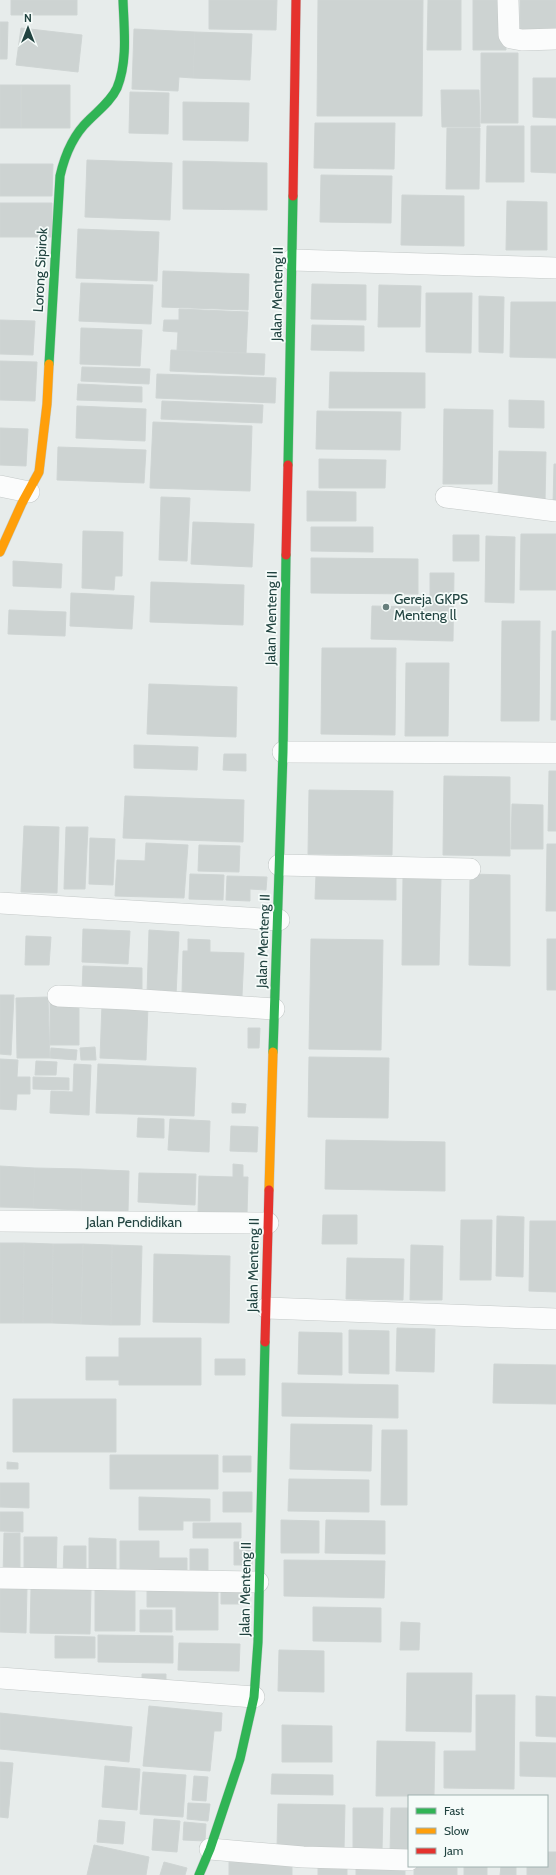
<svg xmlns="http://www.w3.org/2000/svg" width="556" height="1875" font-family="Cabin,sans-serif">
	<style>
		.building { fill: #cdd3d2; stroke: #cfd5d4 }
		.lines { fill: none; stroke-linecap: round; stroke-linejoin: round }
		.street-casing { stroke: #c4c9c8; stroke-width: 22 }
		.fast-casing { stroke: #c2cac9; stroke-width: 10 }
		.slow-casing { stroke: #c2cac9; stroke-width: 10 }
		.jam-casing { stroke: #c2cac9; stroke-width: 10 }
		.street { stroke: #fbfcfc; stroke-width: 21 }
		.fast { stroke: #30b455; stroke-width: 9 }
		.slow { stroke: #ff9f0a; stroke-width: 9 }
		.jam { stroke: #e5322d; stroke-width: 9 }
		.poi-dot { fill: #667e7c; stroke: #f5fbf9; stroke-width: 1.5 }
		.labels { text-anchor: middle; stroke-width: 3.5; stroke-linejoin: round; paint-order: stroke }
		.street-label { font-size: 14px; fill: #214340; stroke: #f5fbf9 }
		.poi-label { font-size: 14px; fill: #214340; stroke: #f5fbf9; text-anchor: start }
	</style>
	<rect width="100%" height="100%" fill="#e7eceb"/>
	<path class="building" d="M11,0H77V15H11Z
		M209,0H277L276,30L209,29Z
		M318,0H423L422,116H317Z
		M428,0H461V50H427Z
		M473,0H506V50H473Z
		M520,0H556V36H520Z
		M0,22H8L7,59H0Z
		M21,28L82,35L78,72L16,65Z
		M134,29L195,32L193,78L179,77L178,91L132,89Z
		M195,32L252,34L250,80L193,78Z
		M481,53H518V123H481Z
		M533,78H556V118L533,117Z
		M0,85H21V128H0Z
		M21,85H70V128H21Z
		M441,90H479L480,127H442Z
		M130,92L169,93L168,134L129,133Z
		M183,102L249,103L248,141L183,140Z
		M315,123H395L394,169L314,168Z
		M487,126H524V182H486Z
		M531,126H556V173L531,172Z
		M447,128H480L479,189H446Z
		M87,160L172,163L170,220L85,217Z
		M183,161L267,163V210L183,209Z
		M0,164H53L52,196H0Z
		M321,175L392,176L391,223L320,222Z
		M402,195L464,196V246L401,245Z
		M507,201L547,202V250H506Z
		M0,203H52V237H0Z
		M78,229L159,232L157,281L76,278Z
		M163,271L249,274L248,310L162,307Z
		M81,283L153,285L151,324L79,321Z
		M312,284L366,285V320L311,319Z
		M379,285L421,286L420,327H378Z
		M426,293H472L471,353L426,352Z
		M479,296L504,297L503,353L479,352Z
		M511,302H556V358L510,357Z
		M179,309L248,312L246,353L177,350L178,332L163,331L164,320H179Z
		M0,320L35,321L33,355L0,354Z
		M312,325L364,326V351L311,350Z
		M81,328L142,330L140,366L80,364Z
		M171,350L265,354L264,375L170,371Z
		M0,361L37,362L35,401L0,400Z
		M82,367L150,369L149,384L81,381Z
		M330,372L425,373V408H329Z
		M157,374L276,378L275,403L156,398Z
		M78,384L142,387V402L77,400Z
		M509,400L544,401V428L509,427Z
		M162,401L263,405L262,423L161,419Z
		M77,406L146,409L145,441L76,438Z
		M444,409L493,410L492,484H443Z
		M317,411L401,412L400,450L316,449Z
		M153,422L252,426L250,491L150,488Z
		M0,428L28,429L26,466L0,465Z
		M58,447L146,450L144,483L57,480Z
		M499,451L546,452L545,502H498Z
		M319,459L386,460L385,488H319Z
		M554,464H556V505H553Z
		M307,491L356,492V521H307Z
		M161,497L190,498L187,561L159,560Z
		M193,522L254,524L252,567L191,564Z
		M311,527H373V552L311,551Z
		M83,531L123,532L122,576H115L114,590L82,588Z
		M521,534H556V590H520Z
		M453,535H479V561H453Z
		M486,536L515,537L514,603L485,602Z
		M311,558L418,559V594L311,593Z
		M13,561L62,564L61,588L13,586Z
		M430,573H454L453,641L371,639L372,606L430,607Z
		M151,582L244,585L243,625L150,622Z
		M71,593L134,596L132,629L70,626Z
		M9,610L66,612L65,636L8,634Z
		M502,621H540L539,721H501Z
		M552,631H556V720H551Z
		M322,648H396L395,735L321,734Z
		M406,663H449L448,736H405Z
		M149,684L237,687L236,737L147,734Z
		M134,745L198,747L197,770L134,768Z
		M224,754H246V771L223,770Z
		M549,771H556V831H548Z
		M444,776L510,777V856L443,855Z
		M309,790L393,791L392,855L308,854Z
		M125,796L244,800L243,842L123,838Z
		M512,804L543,805V849H511Z
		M24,826L59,827L57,893L21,892Z
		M66,827H88L85,889H64Z
		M90,838L115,839L113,885L89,884Z
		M146,843L188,845L184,898L115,896L117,860L145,861Z
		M547,844H556V911H546Z
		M199,845L240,846L239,872L198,871Z
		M190,874L224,875L223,900L189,899Z
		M470,874L510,875V966L469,965Z
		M316,875L396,876V900L315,899Z
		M227,876L267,877L266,890L250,889V901L226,900Z
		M403,876L441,877L439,965H402Z
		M83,929L130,931L128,964L82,962Z
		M149,930L179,932L176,995L147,994Z
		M26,936L51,937L49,965H25Z
		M188,939L210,940V952L244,953L242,996L182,994L183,951H188Z
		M311,939L383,940L381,1050L309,1049Z
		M547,939H556V990H547Z
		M83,966L142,968V993L82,991Z
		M0,995H14L11,1055L0,1054Z
		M48,997L50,1058H17L16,998Z
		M50,1002H79V1045H50Z
		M102,1004L148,1006L146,1060L100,1058Z
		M248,1028H260L259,1048H248Z
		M95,1047L96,1060H81L80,1048Z
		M51,1048L77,1050L76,1060L50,1058Z
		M309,1057L389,1058L388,1118L308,1117Z
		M0,1059L18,1060L17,1077H30V1094H17L16,1110L0,1109Z
		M36,1061L57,1062L56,1075H35Z
		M74,1064L91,1065L89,1115L50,1113L51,1091L73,1092Z
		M98,1064L196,1068L194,1116L96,1113Z
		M33,1077L69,1078V1090L33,1089Z
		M232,1103L246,1104L245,1113H232Z
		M138,1118L164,1119V1138L137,1137Z
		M170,1119L210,1121L209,1152L168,1150Z
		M231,1126L258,1127L257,1152L230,1151Z
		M326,1140L445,1142V1191L325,1189Z
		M233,1164L243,1165V1177H248L247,1214L198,1213L199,1176L233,1177Z
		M0,1166L35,1168L33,1208L0,1207Z
		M35,1168L82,1169L81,1210L33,1208Z
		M82,1169L129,1171L128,1212L81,1210Z
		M139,1173L196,1174L195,1205L138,1202Z
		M323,1215H357V1244H322Z
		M497,1216L524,1217L523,1277L496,1276Z
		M461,1220H492L491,1280H460Z
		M530,1221H556V1292L529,1291Z
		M0,1243H24L23,1323H0Z
		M24,1243L53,1244L52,1323H23Z
		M53,1244H83L81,1324L52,1323Z
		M83,1244L112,1245L111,1325L81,1324Z
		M112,1245L142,1246L140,1325H111Z
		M411,1245L443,1246L442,1300H410Z
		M154,1254L230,1256L229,1323L153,1322Z
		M347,1258L404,1259L403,1300L346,1299Z
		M397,1328L435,1329L434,1372L396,1371Z
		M349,1330L389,1331V1374L349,1373Z
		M299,1332L342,1333V1375L298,1374Z
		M119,1338H201V1385H119V1380H86V1357H119Z
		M215,1359H245V1375H215Z
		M494,1364L556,1365V1404L493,1403Z
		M282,1383L398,1385V1418L282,1416Z
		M13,1399H116V1452H13Z
		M291,1424L372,1425L371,1471L290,1469Z
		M382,1430H407V1505H381Z
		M110,1455H218V1489H110Z
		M223,1456H251V1472H223Z
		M7,1462L18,1463V1469H7Z
		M289,1479L369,1480V1512L288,1511Z
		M0,1483H29V1508L0,1507Z
		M223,1492H252V1512H223Z
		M139,1497L210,1499V1521H183V1530H139Z
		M0,1512H23V1532L0,1531Z
		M281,1520L319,1521V1553H281Z
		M326,1520L385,1521V1554L325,1553Z
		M193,1523H241V1538H193Z
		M4,1533H20V1577H3Z
		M24,1537H57L56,1578H24Z
		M89,1538L116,1539V1578H89Z
		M120,1541H159V1558H187V1576L120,1577Z
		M234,1542H252V1565H234Z
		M64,1546H86V1576H63Z
		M190,1549H208V1579H190Z
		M284,1560L385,1561L384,1598L284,1596Z
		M0,1586L27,1587L26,1633L0,1632Z
		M95,1587H135V1631H95Z
		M31,1589L91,1590L90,1634L30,1633Z
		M147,1589H184V1592H218V1630H176V1607H147Z
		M221,1590H242V1604H221Z
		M313,1607L381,1608V1642L313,1641Z
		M140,1610H172V1632H140Z
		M401,1622L420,1623L419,1650H400Z
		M98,1635L173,1636V1663L98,1662Z
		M55,1636L95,1637V1658H55Z
		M179,1643L240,1644L239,1671L178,1670Z
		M279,1650L324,1651V1692L278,1691Z
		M407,1673H472L471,1732L406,1731Z
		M142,1674H166V1687H142Z
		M476,1695H515L514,1789L444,1788V1751H476Z
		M536,1696L556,1697V1737L536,1736Z
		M149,1706L222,1713L221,1731H214L210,1771L143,1766Z
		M0,1713L132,1727L129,1762L0,1749Z
		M282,1725L332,1726V1762H282Z
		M377,1741L435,1742L434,1796H376Z
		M520,1742L556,1743V1777L520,1776Z
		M0,1762L13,1763L8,1818L0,1817Z
		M105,1766L140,1769L137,1810L102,1807Z
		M143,1772L186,1775L183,1817L140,1814Z
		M272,1774L333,1775V1795L271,1794Z
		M194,1776L208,1777L206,1801L192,1800Z
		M188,1803L210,1804L208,1821L187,1819Z
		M278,1804L345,1805L344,1850L277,1849Z
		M353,1808H383L382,1851L353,1850Z
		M391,1808H409V1854H390Z
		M154,1819L180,1821L177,1852L152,1850Z
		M99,1820L125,1822L123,1844L97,1842Z
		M184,1822L206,1824L205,1841L183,1840Z
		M94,1845L149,1857L146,1875H87Z
		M547,1852H556V1875H527V1866H547Z
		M164,1862L187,1868L185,1875H160Z
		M229,1862L292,1863V1875H229Z
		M318,1866L347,1867V1875H318Z
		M464,1866H487V1875H464Z
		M501,1866H516V1875H500Z
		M356,1868H405V1875H356Z
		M414,1868H457V1875H414Z"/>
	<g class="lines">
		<defs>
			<path id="street" d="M508,0L509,35L511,38L522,40L556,39
				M292,260L556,268
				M0,486L29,492
				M446,497L556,511
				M283,752L556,753
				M279,865L470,869
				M0,903L279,920
				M58,996L128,999L274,1009
				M0,1221L268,1223
				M267,1308L556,1319
				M0,1578L258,1582
				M0,1678L254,1697
				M210,1849L303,1857L409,1860"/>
			<path id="fast" d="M49,364L60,176C65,154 73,135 89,120C99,110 111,101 117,88C128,61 124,29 123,0
				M288,465L293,196
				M273,1052L283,752L286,555
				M199,1875L210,1849L240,1759L254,1697L258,1642L265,1342"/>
			<path id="slow" d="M0,552L22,503L39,472L47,404L49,364
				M269,1190L273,1052"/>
			<path id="jam" d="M293,196L296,0
				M286,555L288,465
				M265,1342L269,1190"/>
		</defs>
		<use href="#street" class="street-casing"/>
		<use href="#fast" class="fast-casing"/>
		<use href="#slow" class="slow-casing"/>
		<use href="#jam" class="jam-casing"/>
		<use href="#street" class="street"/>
		<use href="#fast" class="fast"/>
		<use href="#slow" class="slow"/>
		<use href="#jam" class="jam"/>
	</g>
	<circle class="poi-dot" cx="386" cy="607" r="4"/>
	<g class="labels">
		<g class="street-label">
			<text transform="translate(40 270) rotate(-87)" y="5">Lorong Sipirok</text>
			<text transform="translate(277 294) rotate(-89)" y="5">Jalan Menteng II</text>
			<text transform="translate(271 618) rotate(-89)" y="5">Jalan Menteng II</text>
			<text transform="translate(263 941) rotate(-88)" y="5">Jalan Menteng II</text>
			<text x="134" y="1227">Jalan Pendidikan</text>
			<text transform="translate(253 1265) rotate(-89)" y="5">Jalan Menteng II</text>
			<text transform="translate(245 1589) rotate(-89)" y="5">Jalan Menteng II</text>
		</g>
		<g class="poi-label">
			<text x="394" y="604">Gereja GKPS<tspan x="394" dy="16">Menteng ll</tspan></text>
		</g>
	</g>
	<rect x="408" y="1795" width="140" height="72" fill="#f5fbf9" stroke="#a0b1af"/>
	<rect x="416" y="1808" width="20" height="6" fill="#30b455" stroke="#a0b1af"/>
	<text x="444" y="1815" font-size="12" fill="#214340">Fast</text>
	<rect x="416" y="1828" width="20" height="6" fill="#ff9f0a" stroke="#a0b1af"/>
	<text x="444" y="1835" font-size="12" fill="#214340">Slow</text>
	<rect x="416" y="1848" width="20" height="6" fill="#e5322d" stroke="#a0b1af"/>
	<text x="444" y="1855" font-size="12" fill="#214340">Jam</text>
	<g transform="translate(28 28)" stroke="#f5fbf9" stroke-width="3" paint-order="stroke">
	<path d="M0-3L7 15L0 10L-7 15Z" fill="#214340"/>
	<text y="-6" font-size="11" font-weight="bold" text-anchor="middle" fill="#214340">N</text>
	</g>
</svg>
